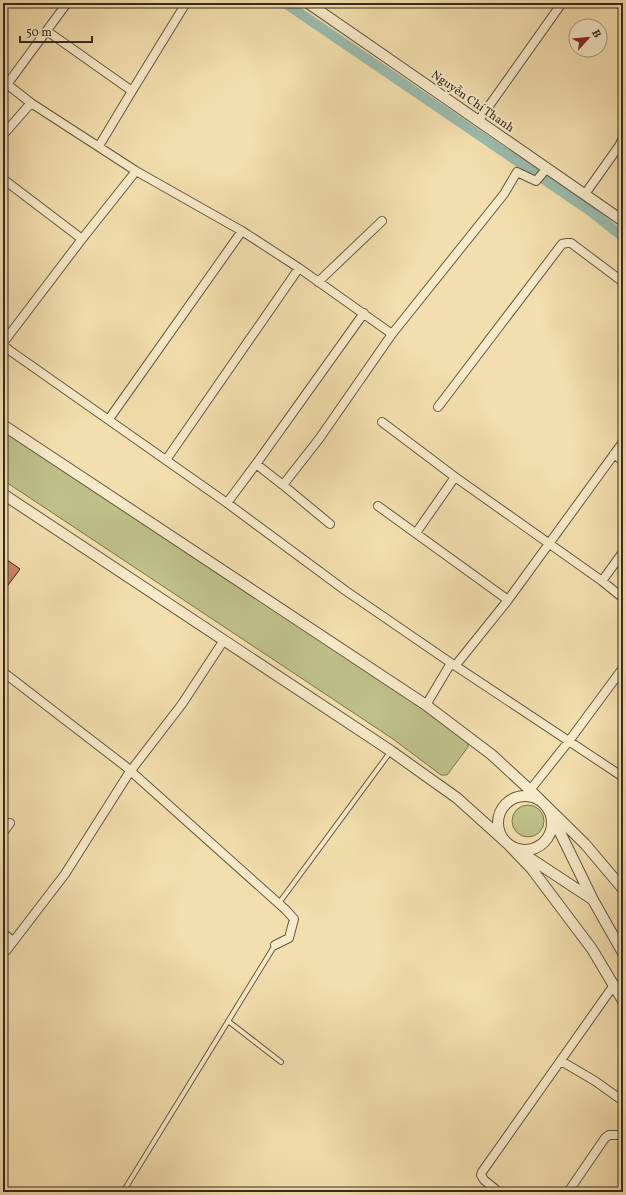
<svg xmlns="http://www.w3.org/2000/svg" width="626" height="1195" font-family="Vollkorn,serif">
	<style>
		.green { fill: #bec188; stroke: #7a7652 }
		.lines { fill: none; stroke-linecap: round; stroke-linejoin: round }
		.canal { stroke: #9bbcae; stroke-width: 10 }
		.building { fill: #cd8665; stroke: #362a1d }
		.service-casing { stroke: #655741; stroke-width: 6 }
		.minor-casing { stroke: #655741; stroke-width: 10 }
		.tertiary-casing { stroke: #655741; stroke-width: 12 }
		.service { stroke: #f7eaca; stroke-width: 4 }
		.minor { stroke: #f7eaca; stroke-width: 8 }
		.tertiary { stroke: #f7eaca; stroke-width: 10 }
		.labels { text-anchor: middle; stroke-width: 4; stroke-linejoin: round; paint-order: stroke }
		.street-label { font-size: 12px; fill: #362a1d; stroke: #f7eaca }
	</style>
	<rect width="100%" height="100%" fill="#f3dfad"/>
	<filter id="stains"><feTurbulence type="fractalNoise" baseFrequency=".005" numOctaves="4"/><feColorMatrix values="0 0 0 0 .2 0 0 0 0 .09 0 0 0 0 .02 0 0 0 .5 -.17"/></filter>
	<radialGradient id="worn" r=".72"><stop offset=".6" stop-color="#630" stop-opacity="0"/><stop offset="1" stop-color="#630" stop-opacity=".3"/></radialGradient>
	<path class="green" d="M3,429L419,705L468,742V747L447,775H441L393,739L3,480Z
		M512 821a16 16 0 1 1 32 0a16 16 0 1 1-32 0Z"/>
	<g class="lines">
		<path class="canal" d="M285,3L589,210L623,237"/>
	</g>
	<path class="building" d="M3,557L20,569L3,592Z"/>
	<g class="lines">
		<defs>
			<path id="service" d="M279,903L391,751
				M228,1021L281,1062
				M123,1192L275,945"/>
			<path id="minor" d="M47,31L132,91
				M3,81L31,103L136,171L242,231L299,268L392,334
				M3,90L67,3
				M479,120L562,3
				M3,135L31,103
				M99,146L132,91L186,3
				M3,179L82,239
				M585,194L619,146L623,138
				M318,282L382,221
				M3,343L82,239L136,171
				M3,344L9,350L227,503L346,591L451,663L623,777
				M438,407L562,244L567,243H571L623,282
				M109,419L242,231
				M382,422L455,477L602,581L623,598
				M614,454L623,461
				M166,460L299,268
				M256,464L283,485L330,524
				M283,485L319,439L392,334L504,194L517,172L536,181L547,168
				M227,503L256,464L364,313
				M378,506L508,600
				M416,533L455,477
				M602,581L623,552
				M455,666L508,600L623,442
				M3,672L125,766L286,910L294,919L289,938L275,945
				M426,705L451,663
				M530,790L569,741L623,668
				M3,833L10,823
				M3,933L13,941
				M6,951L65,874L129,773L182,704L224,640
				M561,1061L595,1081L623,1101
				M499,1192L484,1180L481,1175L482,1172L614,985
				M568,1192L605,1138L609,1135H623"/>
			<path id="tertiary" d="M308,3L623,221
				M3,425L426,705L492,755L530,790L585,844L623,889
				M3,494L391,751L457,798L508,844L531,868L592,949L623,1001
				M498 823a27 27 0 1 1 54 0a27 27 0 1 1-54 0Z
				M553,818L593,900L623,953
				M522,853L592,899"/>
		</defs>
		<use href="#service" class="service-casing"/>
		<use href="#minor" class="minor-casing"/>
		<use href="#tertiary" class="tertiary-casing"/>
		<use href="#service" class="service"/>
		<use href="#minor" class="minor"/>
		<use href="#tertiary" class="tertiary"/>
	</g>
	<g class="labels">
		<g class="street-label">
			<text transform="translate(473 101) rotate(35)" y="4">Nguyễn Chí Thanh</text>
		</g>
	</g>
	<rect width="626" height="1195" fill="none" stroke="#f3dfad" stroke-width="16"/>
	<rect x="4" y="4" width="618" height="1187" fill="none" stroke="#362a1d" stroke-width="2"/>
	<rect x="8" y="8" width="610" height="1179" fill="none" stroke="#362a1d"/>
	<g transform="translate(588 38) rotate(63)"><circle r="19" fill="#f7eaca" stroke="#aa9d85"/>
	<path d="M0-3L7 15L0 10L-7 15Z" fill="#8f2418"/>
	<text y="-6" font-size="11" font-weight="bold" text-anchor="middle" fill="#362a1d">B</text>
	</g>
	<path d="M20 36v6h72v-6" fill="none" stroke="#362a1d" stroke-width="2"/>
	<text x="26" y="36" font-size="12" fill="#362a1d" stroke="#f7eaca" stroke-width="3" paint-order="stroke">50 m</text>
	<rect width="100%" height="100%" filter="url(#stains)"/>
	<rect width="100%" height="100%" fill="url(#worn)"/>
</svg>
